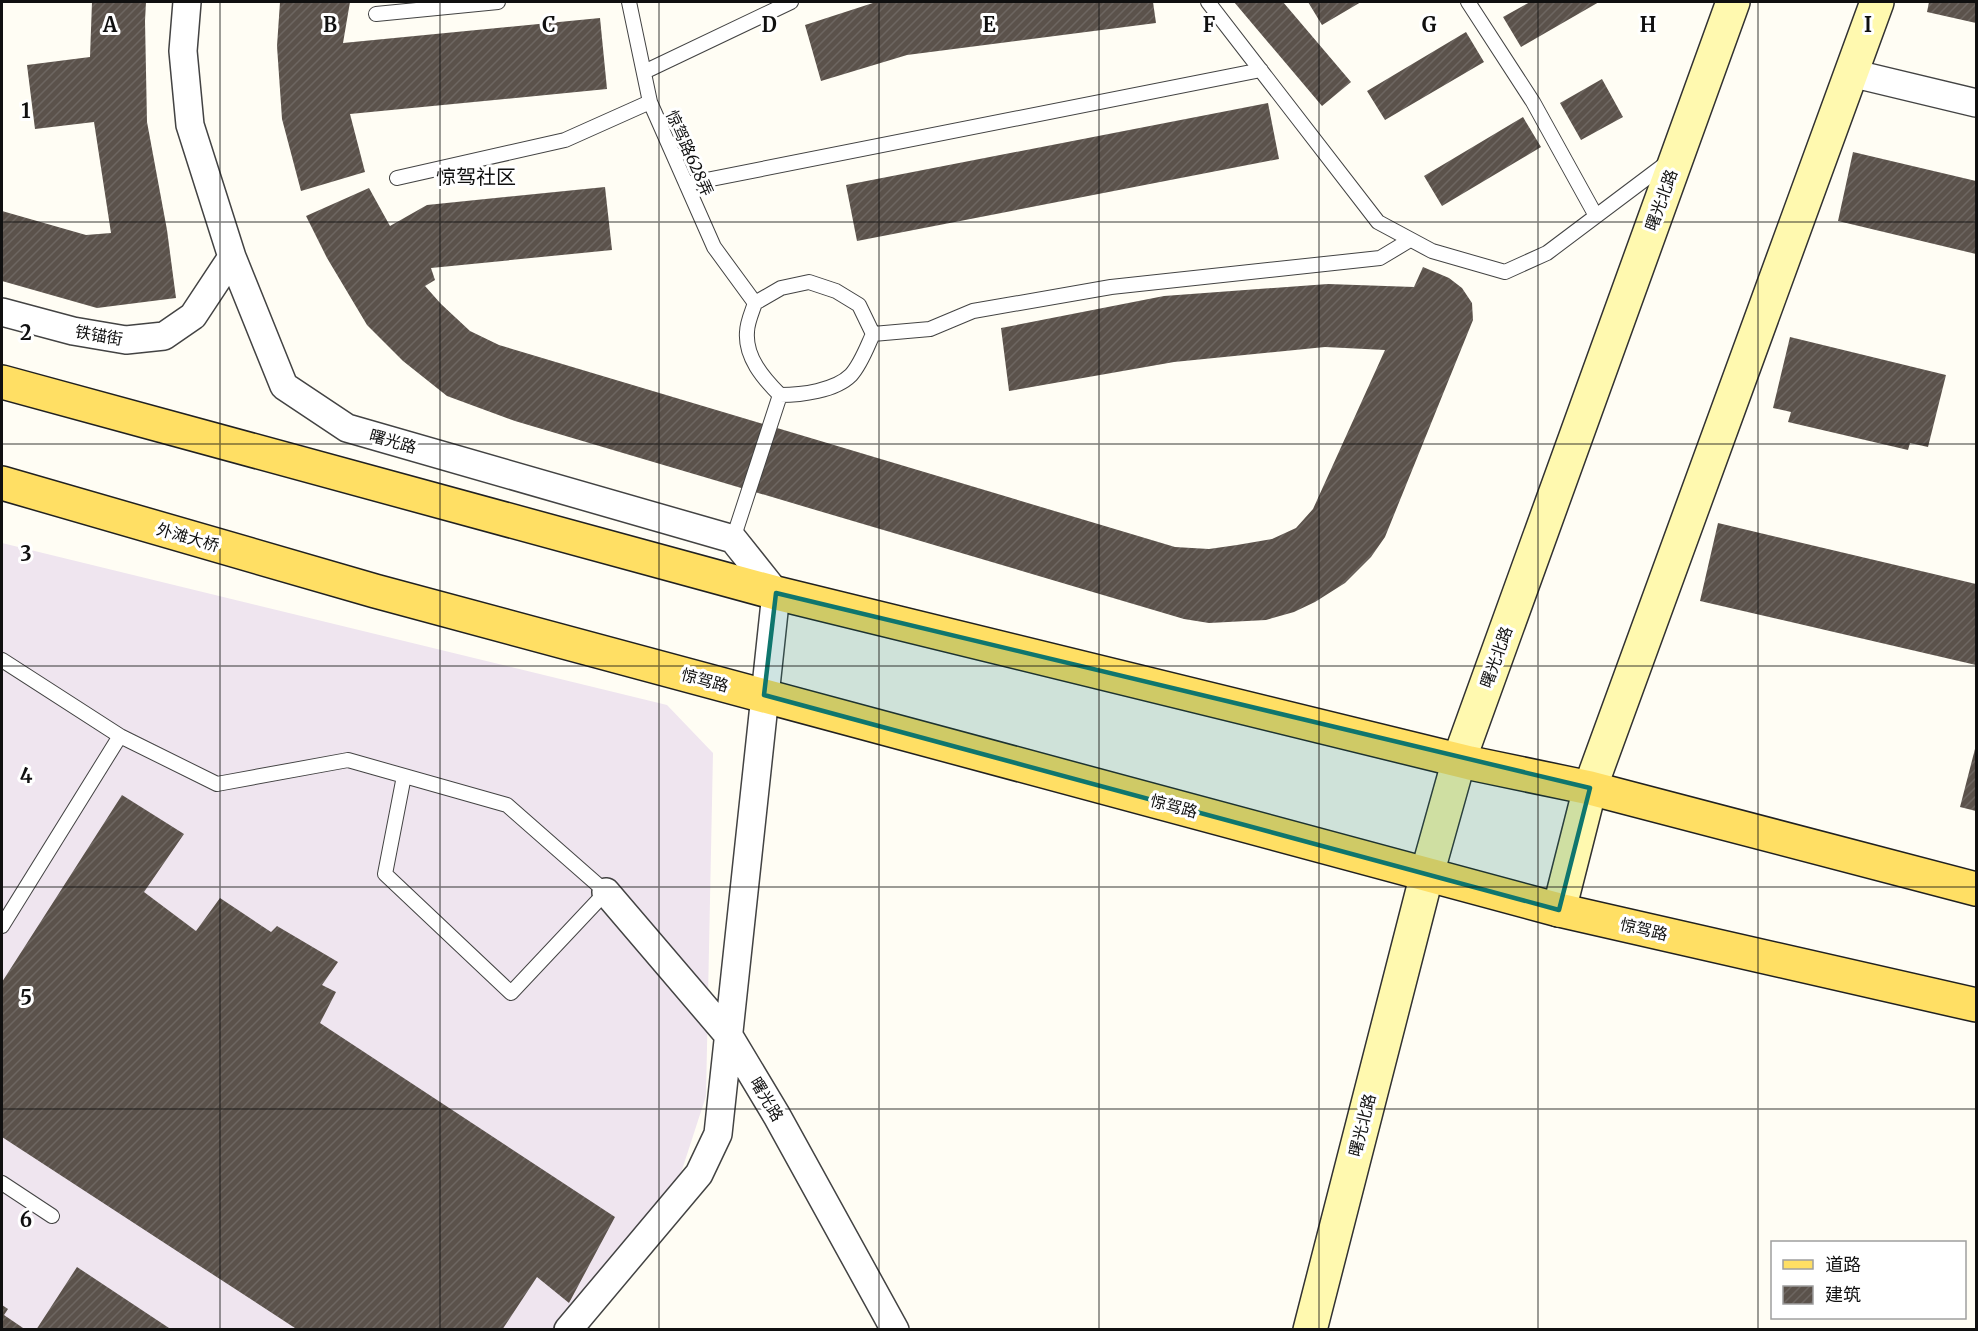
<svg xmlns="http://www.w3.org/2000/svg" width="1978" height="1331" font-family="Merriweather,'Noto Sans SC',serif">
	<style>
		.industrial { fill: #efe5ef }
		.building { fill: url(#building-hatch) }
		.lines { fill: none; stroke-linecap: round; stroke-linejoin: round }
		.service-casing { stroke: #434343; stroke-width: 16 }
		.minor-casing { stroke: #434343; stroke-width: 30 }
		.secondary-casing { stroke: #323232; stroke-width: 36 }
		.primary-casing { stroke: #212121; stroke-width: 36 }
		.service { stroke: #fff; stroke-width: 14 }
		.minor { stroke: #fff; stroke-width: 27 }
		.secondary { stroke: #fff9af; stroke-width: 33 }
		.primary { stroke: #ffdf64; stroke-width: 33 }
		.marked { fill: #0f766e; fill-opacity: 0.2; stroke: #0f766e; stroke-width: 4.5; stroke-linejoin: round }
		.grid { fill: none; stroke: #101010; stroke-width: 1.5; stroke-opacity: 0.55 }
		.labels { text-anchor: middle; stroke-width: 6; stroke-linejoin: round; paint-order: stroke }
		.street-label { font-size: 16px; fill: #101010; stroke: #fff }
		.quarter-label { font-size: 20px; fill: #101010; stroke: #fff }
		.grid-label { font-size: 20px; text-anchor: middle; font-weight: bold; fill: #101010; stroke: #fff; stroke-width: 6; stroke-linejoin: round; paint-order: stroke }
	</style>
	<defs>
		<pattern id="building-hatch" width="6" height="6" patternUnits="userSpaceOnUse" patternTransform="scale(1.5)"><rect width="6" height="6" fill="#5b524b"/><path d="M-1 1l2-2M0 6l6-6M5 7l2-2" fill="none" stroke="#6d6661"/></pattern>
	</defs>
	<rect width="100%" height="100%" fill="#fffdf4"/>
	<path class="industrial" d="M2,543L667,705L713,753L706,1096L680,1176L580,1304L556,1329L2,1330Z"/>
	<path class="building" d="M92,2H146L145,21L147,122L167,230L176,298L97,308L2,281V211L86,235L111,233L94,122L35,129L27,65L90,57Z
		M280,2H350L343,43L600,18L607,89L350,114L365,172L301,191L282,119L277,46Z
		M876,2H1153L1156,23L907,55L821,81L805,25Z
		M1234,2H1283L1351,82L1322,106Z
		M1308,2H1361L1322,25Z
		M1530,2H1599L1521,47L1503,17Z
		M1929,2H1976V23L1927,12Z
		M1466,32L1484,62L1385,120L1367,91Z
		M1602,79L1623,117L1581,140L1560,103Z
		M1268,103L1279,159L857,241L846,185Z
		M1523,117L1541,147L1442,206L1424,176Z
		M1853,152L1976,181V254L1838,221Z
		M605,187L612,250L431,268L435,280L425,286L441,304L470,331L499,345L1175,547L1209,549L1237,545L1272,539L1296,528L1313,509L1385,350L1325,347L1174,362L1009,391L1001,328L1164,296L1328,284L1414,287L1423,267L1449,278L1462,288L1472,303L1473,320L1385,537L1371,557L1345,583L1315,602L1294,612L1266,620L1209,623L1184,619L515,421L447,396L403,361L367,325L327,258L306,216L369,188L390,226L427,205Z
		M1790,337L1946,375L1928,447L1910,443L1908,450L1788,422L1791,412L1773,408Z
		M1718,523L1976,584V665L1700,601Z
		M1976,745V811L1960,807Z
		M122,795L184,834L144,892L196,931L220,898L271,932L277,926L338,962L322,985L336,992L320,1023L615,1217L569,1303L537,1277L502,1330H298L2,1137V982Z
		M77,1267L172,1330H36Z
		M2,1305L8,1309L4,1315L26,1330H2Z"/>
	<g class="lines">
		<defs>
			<path id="service" d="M629,2L650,102L714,247L755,303
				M1208,2L1378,222L1432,251L1505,272L1547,253L1668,162
				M1468,2L1533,102L1596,216
				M376,14L498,2
				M644,72L791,2
				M397,178L565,140L650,102
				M686,184L1261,70
				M873,334L859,305L836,291L809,282L781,288L755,303C752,312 747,323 747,332C745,357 763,378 780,395C801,395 835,391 851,375C861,364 867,347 873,334L930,329L973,311L1111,287L1380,258L1410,240
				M733,539L780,395
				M2,660L120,736L2,926
				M120,736L217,784L348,760L507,805L606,892L511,993L385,874L404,776
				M2,1183L52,1216"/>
			<path id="minor" d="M187,2L183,51L190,125L232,257L284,386L347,428L733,539L776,593L718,1134L699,1174L568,1330
				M1851,73L1976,103
				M2,312L73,331L126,340L164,336L193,316L232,257
				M606,892L729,1036L777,1116L895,1330"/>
			<path id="secondary" d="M1559,910L1590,788L1877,2
				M1310,1330L1427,874L1459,760L1733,2"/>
			<path id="primary" d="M2,382L776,593L1470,763L1590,788L1976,889
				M2,483L375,591L1559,910L1976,1005"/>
		</defs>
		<use href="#service" class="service-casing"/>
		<use href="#minor" class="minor-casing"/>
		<use href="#secondary" class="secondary-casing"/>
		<use href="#primary" class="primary-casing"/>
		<use href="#service" class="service"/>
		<use href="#minor" class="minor"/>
		<use href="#secondary" class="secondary"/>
		<use href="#primary" class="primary"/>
	</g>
	<path class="marked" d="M776,593L1590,788L1559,910L764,695Z"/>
	<path class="grid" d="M220,2V1330M440,2V1330M659,2V1330M879,2V1330M1099,2V1330M1319,2V1330M1538,2V1330M1758,2V1330M2,222H1976M2,444H1976M2,666H1976M2,887H1976M2,1109H1976"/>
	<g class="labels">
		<g class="street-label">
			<text transform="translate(690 153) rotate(66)" y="6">惊驾路628弄</text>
			<text transform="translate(1661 200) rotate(-70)" y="6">曙光北路</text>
			<text transform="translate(99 335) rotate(10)" y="6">铁锚街</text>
			<text transform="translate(393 441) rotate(16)" y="6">曙光路</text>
			<text transform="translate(188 537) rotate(16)" y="6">外滩大桥</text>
			<text transform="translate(1496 657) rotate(-70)" y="6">曙光北路</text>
			<text transform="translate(705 680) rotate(15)" y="6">惊驾路</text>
			<text transform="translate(1174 806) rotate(15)" y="6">惊驾路</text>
			<text transform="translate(1644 929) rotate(13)" y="6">惊驾路</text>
			<text transform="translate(767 1099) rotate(59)" y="6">曙光路</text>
			<text transform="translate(1362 1125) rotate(-76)" y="6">曙光北路</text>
		</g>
		<g class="quarter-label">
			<text x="476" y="184">惊驾社区</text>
		</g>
	</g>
	<g class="grid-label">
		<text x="110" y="32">A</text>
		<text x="330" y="32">B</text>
		<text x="549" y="32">C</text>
		<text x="769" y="32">D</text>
		<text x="989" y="32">E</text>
		<text x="1209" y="32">F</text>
		<text x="1429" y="32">G</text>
		<text x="1648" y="32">H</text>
		<text x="1868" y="32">I</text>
		<text x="26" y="118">1</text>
		<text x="26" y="340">2</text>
		<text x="26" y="561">3</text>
		<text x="26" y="783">4</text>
		<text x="26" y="1005">5</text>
		<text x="26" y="1227">6</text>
	</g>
	<rect width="1978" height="1331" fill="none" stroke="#101010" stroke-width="6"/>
	<rect x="1771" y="1241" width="195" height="78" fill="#ffffff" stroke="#9f9f9f" stroke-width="1.5"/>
	<rect x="1783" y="1260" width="30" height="9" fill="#ffdf64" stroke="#9f9f9f" stroke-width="1.5"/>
	<text x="1825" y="1271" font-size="18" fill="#101010">道路</text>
	<rect x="1783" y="1286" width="30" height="18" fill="url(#building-hatch)" stroke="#9f9f9f" stroke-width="1.5"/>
	<text x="1825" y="1301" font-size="18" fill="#101010">建筑</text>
</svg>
